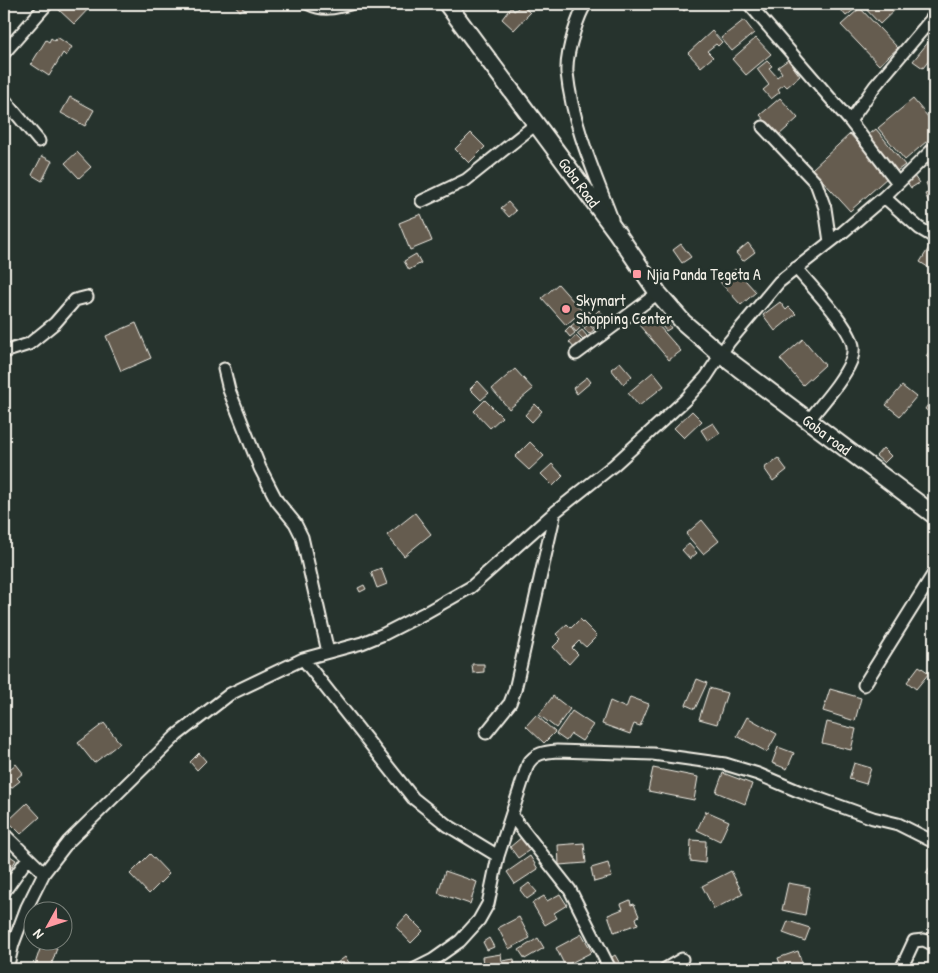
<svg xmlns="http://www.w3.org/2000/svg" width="938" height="973" font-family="'Patrick Hand',sans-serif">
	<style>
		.building { fill: #655b4f; stroke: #f4f1e8 }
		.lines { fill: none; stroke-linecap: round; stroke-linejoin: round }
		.minor-casing { stroke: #f4f1e8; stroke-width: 15 }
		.secondary-casing { stroke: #f4f1e8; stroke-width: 20 }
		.minor { stroke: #26332d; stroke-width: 11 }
		.secondary { stroke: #26332d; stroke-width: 16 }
		.poi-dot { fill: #ff9aa2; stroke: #26332d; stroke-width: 2 }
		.labels { text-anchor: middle; stroke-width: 5; stroke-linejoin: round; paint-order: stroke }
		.street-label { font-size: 16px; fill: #f4f1e8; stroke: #26332d }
		.poi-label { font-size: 16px; fill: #f4f1e8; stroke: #26332d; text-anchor: start }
	</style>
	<rect width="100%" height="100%" fill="#26332d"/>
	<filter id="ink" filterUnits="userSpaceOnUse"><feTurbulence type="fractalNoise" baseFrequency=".02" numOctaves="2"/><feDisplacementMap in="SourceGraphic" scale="10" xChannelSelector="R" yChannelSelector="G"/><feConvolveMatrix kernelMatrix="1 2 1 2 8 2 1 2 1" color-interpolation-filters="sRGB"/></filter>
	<g filter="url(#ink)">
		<path class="building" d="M63,4H93L74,24L58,9Z
			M234,4H248L240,11Z
			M677,4H692L684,11Z
			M836,4H851L855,9L846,16Z
			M861,4H901L880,24Z
			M522,5L530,13L514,30L502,19L511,7L514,11Z
			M860,8L898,48L879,65L841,25Z
			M744,20L754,33L732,51L721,38Z
			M4,25L9,33L4,36Z
			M712,31L722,42L718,46L716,44L707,51L713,57L701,67L688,53Z
			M934,35V54L923,68L913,61Z
			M57,37L72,47L66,56L63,53L49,76L31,64L46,40L49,42L51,38L55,41Z
			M756,38L771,54L746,75L732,59Z
			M788,60L800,76L787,87L784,84L778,89L780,92L771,99L763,90L769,85L757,69L767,61L772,66L769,68L777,77L782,73L778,67Z
			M70,97L94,110L85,126L61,113Z
			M780,98L798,118L778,136L760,115Z
			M913,99L934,124V135L905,160L878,128Z
			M876,129L905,165L894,173L866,137Z
			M471,133L485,147L469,163L455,149Z
			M850,134L888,177L850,211L812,169Z
			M77,152L91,167L79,178L65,163Z
			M42,156L52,161L42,181L32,175Z
			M914,176L919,183L911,188L907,182Z
			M934,179V213L925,194L930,192L926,183Z
			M508,202L516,211L509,217L501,208Z
			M421,214L432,241L410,250L399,223Z
			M748,243L755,252L743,261L736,253Z
			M681,244L691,257L682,263L673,250Z
			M930,246L934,249V271L920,262Z
			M416,254L421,263L409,270L404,261Z
			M735,269L756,292L741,305L720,282Z
			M558,284L582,311L566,325L542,298Z
			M780,302L786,310L789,307L796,314L775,331L763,315Z
			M599,310L608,320L604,324L595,314Z
			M589,311L594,317L589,321L585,315Z
			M583,316L588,322L583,326L578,321Z
			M650,316L681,351L669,360L639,325Z
			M596,318L602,325L596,330L590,323Z
			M576,322L580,328L576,332L571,326Z
			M667,322L671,328L666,331L662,326Z
			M136,323L151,358L121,371L106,336Z
			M589,324L594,330L589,334L584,328Z
			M570,326L575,333L570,337L565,331Z
			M582,330L587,336L583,340L577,334Z
			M576,336L582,342L575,349L569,342Z
			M803,339L825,365L803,385L780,359Z
			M934,346V364L926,356Z
			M620,362L632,376L623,384L611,369Z
			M515,369L533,389L509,409L492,389Z
			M653,372L664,386L639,406L628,393Z
			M587,377L591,382L577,394L573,388Z
			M478,381L489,393L481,400L470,389Z
			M902,386L916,397L900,416L886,405Z
			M934,396V416L925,409Z
			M485,400L502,417L490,428L474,411Z
			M535,404L542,411L532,422L525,415Z
			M692,411L702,421L684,438L674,428Z
			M713,423L720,433L708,441L701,430Z
			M530,442L544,456L529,470L515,457Z
			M883,448L891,456L884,463L876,456Z
			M778,458L787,470L773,481L764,468Z
			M552,464L563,476L553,486L541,474Z
			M415,513L431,534L404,556L387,535Z
			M702,520L719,541L703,554L686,534Z
			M689,544L697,553L690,559L682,550Z
			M381,568L387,584L377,588L371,572Z
			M364,585L366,589L360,592L358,588Z
			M580,619L597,636L586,647L579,641L572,648L578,654L569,664L553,647L561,639L556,634L567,624L571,628Z
			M472,664H484V672L473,673Z
			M919,666L929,673L916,689L907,682Z
			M697,679L707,683L695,709L686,705Z
			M709,688L727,693L717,724L699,719Z
			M830,689L861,698L855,721L823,711Z
			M553,696L570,709L556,728L539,715Z
			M630,697L649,704L640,726L634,724L630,734L602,724L610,701L626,708Z
			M572,711L593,725L582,741L571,734L566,741L556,734Z
			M536,715L555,732L544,743L526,726Z
			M747,717L777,734L767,752L737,736Z
			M827,722L856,729L851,750L822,743Z
			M104,723L120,743L94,763L78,743Z
			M778,747L794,753L787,769L772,763Z
			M199,753L206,761L197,770L190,762Z
			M854,763L871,768L866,784L849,779Z
			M16,764L23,773L17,778L20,781L11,788L8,784L4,788V769L6,772Z
			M653,768L698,777L694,800L648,791Z
			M723,773L752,784L745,804L716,792Z
			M27,803L40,817L21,834L8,821Z
			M706,811L729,821L720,841L697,830Z
			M522,837L531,849L518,858L510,847Z
			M691,840L706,841L705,863L690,861Z
			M584,843L586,863L559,865L558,845Z
			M4,852L16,860L4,878Z
			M150,854L169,874L149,894L130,874Z
			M530,856L538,869L515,884L507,872Z
			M608,863L612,877L594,882L591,868Z
			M932,864L934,866V878L926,873Z
			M445,871L477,882L470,904L438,893Z
			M731,871L743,894L714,909L702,886Z
			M529,883L537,892L527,899L520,890Z
			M788,883L810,887L805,915L782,910Z
			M560,894L567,905L554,913L557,918L545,925L532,903L544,896L547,901Z
			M630,900L631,905L634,904L639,916L636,918L638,924L614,932L608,915L623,909L621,904Z
			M407,915L423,931L411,943L396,927Z
			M519,917L530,938L509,949L498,928Z
			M788,921L810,928L805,941L783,933Z
			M582,934L592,952L565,966L556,948Z
			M489,938L494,947L487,950L483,942Z
			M538,938L544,948L525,959L519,950Z
			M43,940H52L50,946L57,948L50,969L35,964Z
			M798,951L804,969H782L778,958Z
			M501,954L502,961L514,959L515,969H484L482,957Z
			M615,955L623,969H611L606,961Z
			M345,957L354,969H329Z
			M765,963L769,969H754Z"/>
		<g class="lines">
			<defs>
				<path id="minor" d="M309,4C323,11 335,8 350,4
					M586,4C580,12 577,22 574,32C570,45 566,59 567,73C572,123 594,172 612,219
					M749,4L850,121L898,183
					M4,53L47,4
					M4,99L39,141
					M850,121L875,86L934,16
					M763,127L816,183L825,208L830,242
					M884,197L919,228L934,237
					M422,201L466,180L536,124
					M796,268C810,285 846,322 852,342C854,347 853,355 851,361C842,382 823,402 809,420
					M4,352L29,344L55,323L75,300L87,297
					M576,354L658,293
					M224,369L229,390L260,468L277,501L295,523L302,537L328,652
					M303,659L413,798L447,825L498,856
					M864,685L934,573
					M486,733L510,703L515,690L555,512
					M512,816L570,890L610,969
					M4,834L44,873
					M4,892L28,858
					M7,969L13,944L27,907L44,873L68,842L177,735L230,694L303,659L362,643L384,634L425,613L471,587L555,512L614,465L685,400L706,377L729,342L779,282L843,232L884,197L934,148
					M415,969L433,960L460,941L479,920L488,904L498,856L528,764C535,753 545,752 557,751L653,754L725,764L758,774L798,791L873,818L898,824L934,842
					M665,969L682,959
					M901,969L914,941L924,940L934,945"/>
				<g id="secondary">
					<path id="s1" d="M447,4L617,233L658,293L683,322L720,354L934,515"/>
				</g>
			</defs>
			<use href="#minor" class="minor-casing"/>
			<use href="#secondary" class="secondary-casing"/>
			<use href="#minor" class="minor"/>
			<use href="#secondary" class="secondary"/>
		</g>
	</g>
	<g class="poi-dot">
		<rect x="632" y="269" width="10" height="10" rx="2.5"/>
		<circle cx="566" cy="309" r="5"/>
	</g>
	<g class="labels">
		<g class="street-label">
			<text dy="6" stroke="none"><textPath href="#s1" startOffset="222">Goba Road</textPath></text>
			<text dy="6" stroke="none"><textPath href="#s1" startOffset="579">Goba road</textPath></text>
		</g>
		<g class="poi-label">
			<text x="647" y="280">Njia Panda Tegeta A</text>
			<text x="576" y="306">Skymart<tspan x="576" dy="18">Shopping Center</tspan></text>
		</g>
	</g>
	<rect width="938" height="973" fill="none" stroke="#26332d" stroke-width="20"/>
	<rect x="10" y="10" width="918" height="953" fill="none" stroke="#f4f1e8" stroke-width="2" filter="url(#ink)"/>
	<g transform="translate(48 926) rotate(230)"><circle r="24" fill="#26332d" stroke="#787f78"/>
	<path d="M0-4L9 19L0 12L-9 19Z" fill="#ff9aa2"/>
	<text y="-8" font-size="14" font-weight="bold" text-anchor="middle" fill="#f4f1e8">N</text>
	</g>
</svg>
